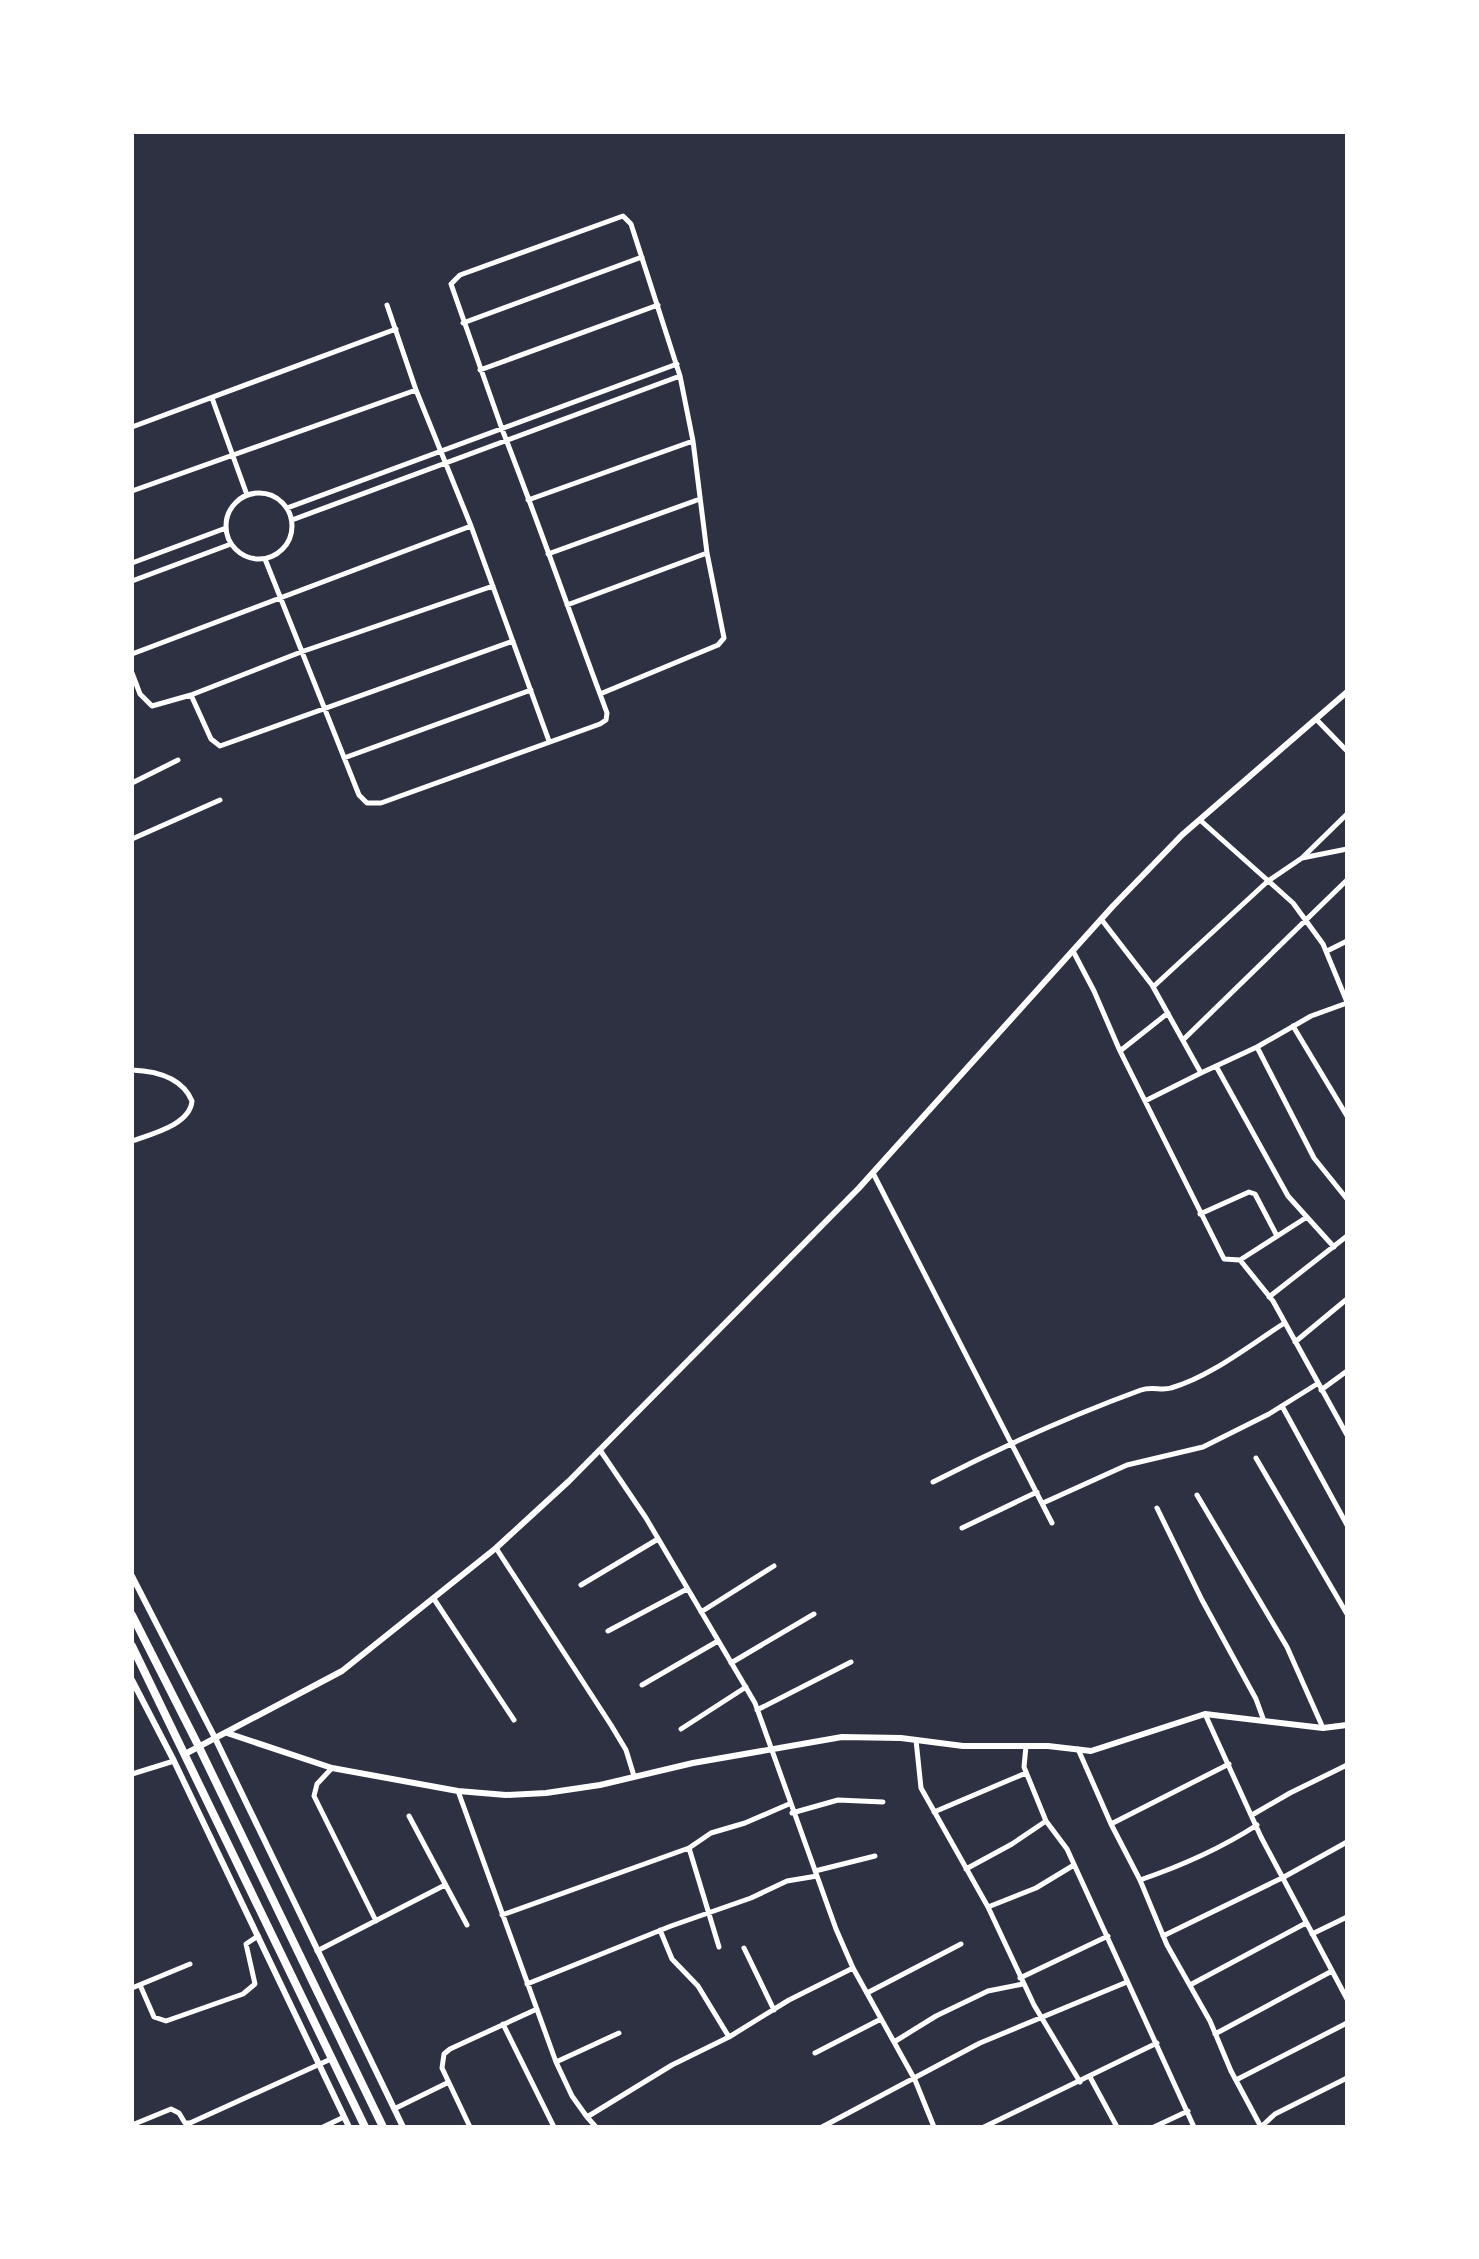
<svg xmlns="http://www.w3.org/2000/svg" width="1479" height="2259" font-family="Overpass,sans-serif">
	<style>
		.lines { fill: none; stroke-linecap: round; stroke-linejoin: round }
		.minor { stroke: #fff; stroke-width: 5 }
		.tertiary { stroke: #fff; stroke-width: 6 }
		.trunk { stroke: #fff; stroke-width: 8 }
	</style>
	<rect width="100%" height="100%" fill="#2d3142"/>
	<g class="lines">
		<path class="minor" d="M387,305L416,390L471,526L549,741
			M463,323L642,257
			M480,370L658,305
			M212,398L247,495
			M132,427L396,329
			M132,491L416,390
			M226 526a33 33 0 1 1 66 0a33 33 0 1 1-66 0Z
			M528,500L693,441
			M287,508L677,364
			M292,520L680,376
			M548,554L700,499
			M265,559L359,795L367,803H381L600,724L606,720L607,713L600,694C567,605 536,516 502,429L451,284L460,275L623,216L631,224L680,376L693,441L707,553L724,638L718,645L600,694
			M132,563L226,528
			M132,581L231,544
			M567,605L707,553
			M132,654L471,526
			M132,673L140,694L152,706L191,695L211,739L220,746L513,641
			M191,695L301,652L493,586
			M1316,719L1347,751
			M344,758L531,690
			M132,783L178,760
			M1200,820L1293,903L1323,944L1347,1002
			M132,839L220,800
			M1302,858L1347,814
			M1101,919L1152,985L1201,1073L1257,1047L1311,1016L1347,1003
			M1073,951L1094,991L1120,1051L1224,1259L1240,1260L1273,1301L1347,1435
			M1327,951L1347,941
			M1153,987L1268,881L1302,858L1347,849
			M1293,1026L1347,1116
			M1184,1039L1347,880
			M1257,1047L1314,1158L1347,1199
			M1120,1051L1168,1013
			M1216,1066L1288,1196L1334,1247
			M132,1070C155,1071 182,1077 192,1101C190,1125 151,1134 132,1141
			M1145,1101L1201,1073
			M873,1173L1052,1523
			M1200,1214L1249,1192L1255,1194L1277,1236
			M1240,1260L1307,1217
			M1269,1297L1347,1236
			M1295,1342L1347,1299
			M1321,1390L1347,1371
			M1282,1406L1347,1525
			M600,1450L646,1518L755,1703L836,1929L853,1968L915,2080L934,2127
			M1256,1458L1347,1614
			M933,1482C1001,1447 1070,1416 1141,1390C1152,1386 1162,1391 1171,1388C1210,1377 1250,1345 1283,1324
			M1197,1495L1287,1647L1323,1728
			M1043,1503L1127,1465L1203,1447L1269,1414L1317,1384
			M1157,1508L1202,1600L1256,1699L1264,1721
			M962,1528L1037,1492
			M496,1548L611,1725L626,1750L634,1776
			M581,1585L658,1539
			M434,1599L514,1720
			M701,1612L774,1566
			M608,1631L687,1589
			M731,1663L814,1614
			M642,1685L718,1641
			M757,1710L851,1662
			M1205,1714L1261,1837L1347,1999
			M681,1729L746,1687
			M916,1740L921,1788L988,1907L1034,2005L1080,2082
			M1026,1746L1024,1767L1046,1821
			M1078,1749L1111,1824L1140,1880L1167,1945L1210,2021L1231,2071L1261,2127L1275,2114L1347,2078
			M332,1768L317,1784L314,1796L376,1921
			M132,1774L174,1761
			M458,1791L556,2062L572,2096L587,2117L672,2065L729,2037L789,2000L853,1968
			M934,1812L1026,1773
			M792,1813L838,1800L883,1802
			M1252,1815L1290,1793L1347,1765
			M409,1816L467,1925
			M1111,1824L1229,1764
			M966,1869L1012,1844L1046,1821L1067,1849L1194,2127
			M815,1871L875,1856
			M1140,1880C1181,1866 1220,1849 1257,1825
			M988,1907L1036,1888L1074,1865
			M502,1915L689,1848
			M660,1930L672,1959L698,1986L729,2037
			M1312,1934L1347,1917
			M1163,1936L1284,1877L1347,1842
			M719,1947L689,1848L711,1833L745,1823L789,1804
			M744,1948L774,2010
			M317,1951L445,1885
			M1020,1978L1108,1936
			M527,1984L671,1926L751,1898L787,1881L817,1876
			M140,1985L154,2017L166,2021L243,1994L255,1984L246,1944L258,1936
			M1190,1985L1306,1923
			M132,1988L190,1964
			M867,1993L961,1944
			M503,2024L554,2127
			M1215,2034L1332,1971
			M894,2042L936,2016L988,1991L1023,1984
			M815,2053L881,2019
			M556,2062L619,2033
			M1090,2077L1117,2127
			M1236,2080L1347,2023
			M394,2109L447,2083
			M587,2117L596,2127
			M132,2125L171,2109L179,2113L185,2123H190L331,2059
			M323,2127L344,2117
			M470,2127L442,2068L444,2054L450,2049L537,2009
			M822,2127L980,2043L1127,1982
			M984,2127L1157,2043
			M1154,2127L1188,2111"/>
		<path class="tertiary" d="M132,1576L215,1738L403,2127
			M132,1680L174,1761L349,2127
			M227,1733L332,1768L458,1791L506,1795L546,1793L600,1785L693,1763L842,1737L901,1738L963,1746H1048L1091,1751L1205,1714L1323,1728L1347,1725
			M185,1754L342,1671L496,1548L569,1481L859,1188L1113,906L1182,835L1347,692"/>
		<path class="trunk" d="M132,1615L198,1745L383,2127
			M132,1646L365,2127"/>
	</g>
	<rect width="1479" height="2259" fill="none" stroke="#ffffff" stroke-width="268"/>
</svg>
